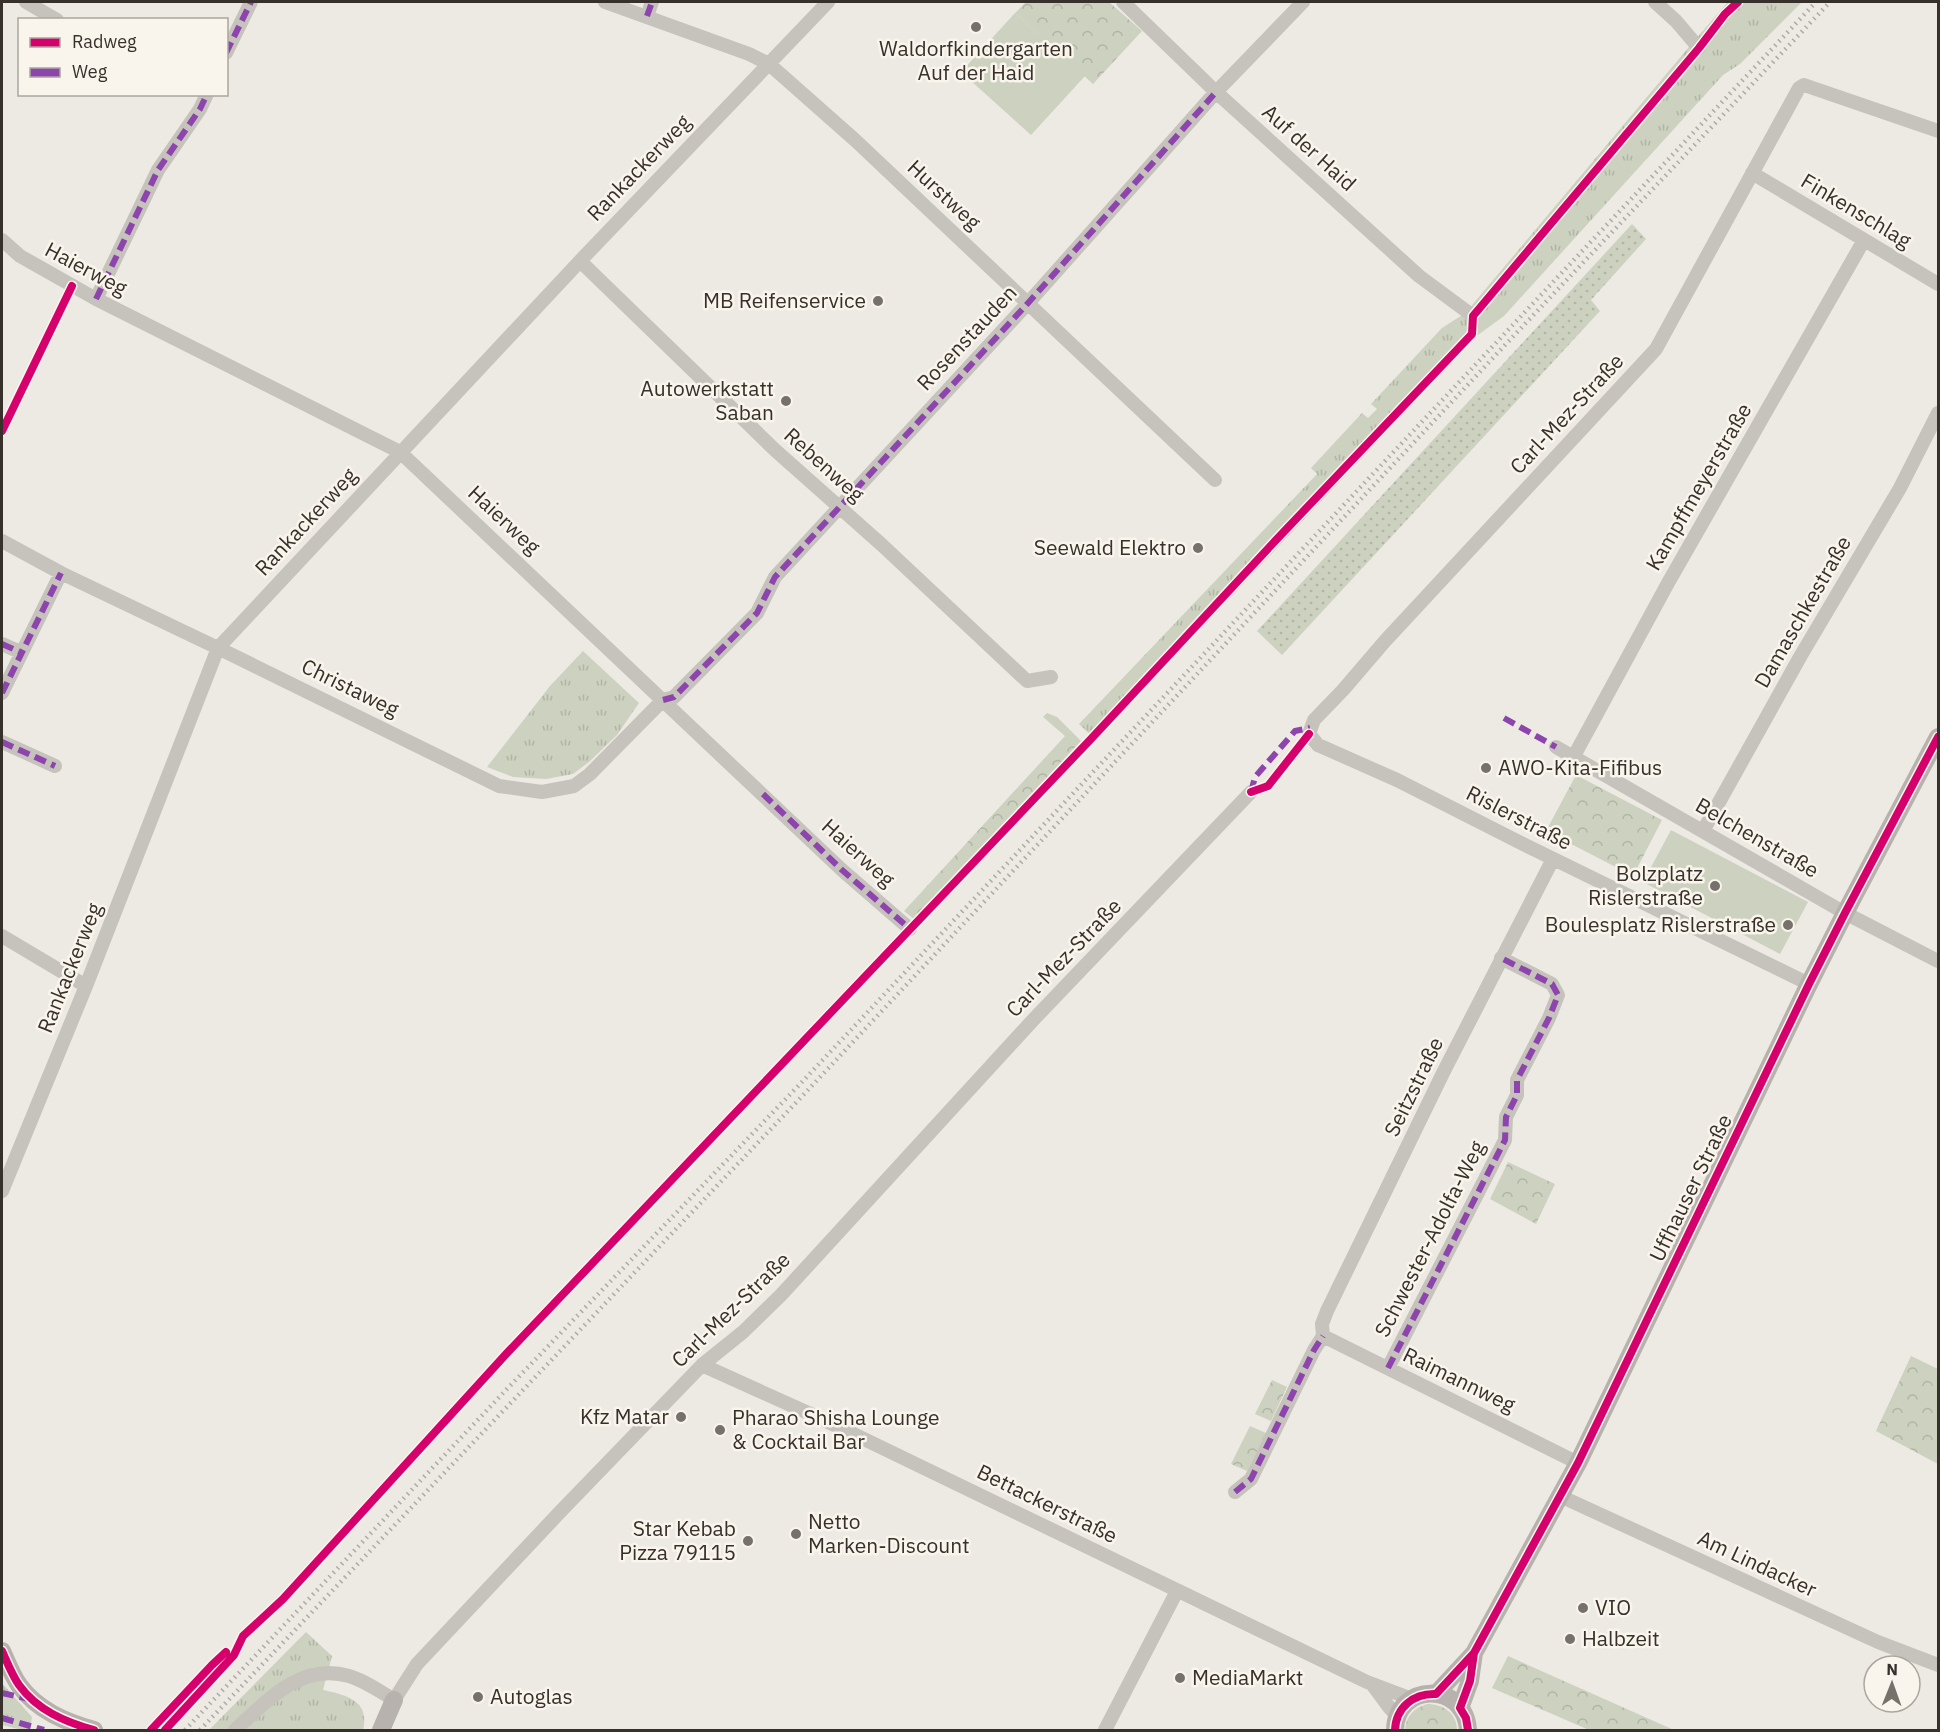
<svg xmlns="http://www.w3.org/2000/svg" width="1940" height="1732" font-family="'IBM Plex Sans',sans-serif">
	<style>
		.grass { fill: url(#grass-tufts) }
		.park { fill: url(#park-crowns) }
		.garden { fill: url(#garden-dots) }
		.pitch { fill: #ccd2bf }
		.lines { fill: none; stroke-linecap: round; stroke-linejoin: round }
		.street { stroke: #c6c2bc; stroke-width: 14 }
		.secondary { stroke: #b7b2ad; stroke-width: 18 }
		.rail { stroke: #aeaaa6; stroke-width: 4.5; stroke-dasharray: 1.5 4.5; stroke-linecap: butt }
		.quiet { stroke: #8e44ad; stroke-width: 6; stroke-dasharray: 12 6; stroke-linecap: butt }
		.cycleway-casing { stroke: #f9f4ec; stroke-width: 11 }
		.cycleway { stroke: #d6006c; stroke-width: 8 }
		.poi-dot { fill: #77716c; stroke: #f9f4ec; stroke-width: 2 }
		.labels { text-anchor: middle; stroke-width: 5; stroke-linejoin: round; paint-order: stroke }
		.poi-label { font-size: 21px; fill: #37302b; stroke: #f9f4ec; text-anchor: end }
		.street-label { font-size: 21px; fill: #37302b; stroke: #f9f4ec }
	</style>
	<defs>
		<pattern id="grass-tufts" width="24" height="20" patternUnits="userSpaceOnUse" patternTransform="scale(1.5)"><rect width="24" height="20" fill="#ccd2bf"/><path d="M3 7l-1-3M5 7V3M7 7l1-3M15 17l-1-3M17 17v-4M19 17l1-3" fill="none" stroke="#b0b5a4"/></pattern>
		<pattern id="park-crowns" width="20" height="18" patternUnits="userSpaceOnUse" patternTransform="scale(1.5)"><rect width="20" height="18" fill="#ccd2bf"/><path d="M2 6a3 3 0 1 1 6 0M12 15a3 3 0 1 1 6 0" fill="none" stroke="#b0b5a4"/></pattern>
		<pattern id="garden-dots" width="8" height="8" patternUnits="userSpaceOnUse" patternTransform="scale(1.5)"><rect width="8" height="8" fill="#ccd2bf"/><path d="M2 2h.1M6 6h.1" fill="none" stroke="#b0b5a4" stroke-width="1.8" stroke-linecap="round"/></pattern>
	</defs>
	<rect width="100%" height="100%" fill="#edeae4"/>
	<path class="grass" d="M1728,2H1802L1740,64L1723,75L1504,316L1478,335L1096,740L1079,724L1317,474L1311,468L1362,413L1368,418L1377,409L1371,404L1442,328L1467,312L1473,304L1694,41Z
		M583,651L639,703L617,735L589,762L573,774L546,779L513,777L487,767L550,686Z
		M306,1632L332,1656L323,1690C346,1695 370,1700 363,1730H209Z
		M2,1683L32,1717L30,1730H22L2,1725Z"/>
	<path class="park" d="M1026,2H1109L1142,31L1093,84L1015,13Z
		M1047,713L1057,717L1081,741L914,919L904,911L1065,736L1043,717Z
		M1576,775L1662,820L1633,876L1546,831Z
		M1508,1162L1555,1184L1536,1224L1490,1199Z
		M1911,1356L1938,1369V1464L1876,1431Z
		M1272,1380L1287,1387L1271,1421L1255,1414Z
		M1250,1426L1266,1433L1247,1471L1231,1464Z
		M1508,1656L1674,1730H1589L1492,1688Z
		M1427,1704C1443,1704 1457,1713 1457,1730H1405C1406,1716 1414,1708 1427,1704Z"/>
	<path class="garden" d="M1632,224L1646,239L1591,300L1600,311L1282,655L1257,631Z"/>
	<path class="pitch" d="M1015,13L1085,76L1031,135L961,72Z
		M1671,830L1808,902L1780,954L1643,882Z"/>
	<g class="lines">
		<path class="street" d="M26,2L57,20
			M605,2L749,54L769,64L855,140L1215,480
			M1123,2L1216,92L1419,276L1473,316
			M1655,2L1676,21L1699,48
			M647,16L652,2
			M226,53L251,2
			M1752,173L1938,284
			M2,240L20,256L96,299L400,452L842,870L910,929
			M580,261L775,450L882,545L1027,681L1051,677
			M96,299L158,170L200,109L207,94
			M2,541L61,573L218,648L499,786L542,792L574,786L590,774L663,700L674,697L757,613L775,577L1029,302L1216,92L1303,2
			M2,644L20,652
			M2,693L61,573
			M2,742L55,766
			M1556,747L1845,913L1938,961
			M1574,756L1668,583L1864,240
			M1703,831L1800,657L1900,488L1938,413
			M2,936L86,986
			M1809,984L1527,846L1397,780L1318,745L1309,734L1314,720L1343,690L1385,641L1656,349L1799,88L1804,85L1938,131
			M2,1191L86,986L218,648L580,261L828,2
			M1323,1336L1322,1324L1327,1311L1444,1071L1553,859
			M1323,1336L1578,1463
			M702,1365L837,1426L1367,1682L1412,1699
			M1388,1368L1505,1140L1506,1117L1517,1095V1080L1549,1018L1558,995L1552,984L1501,958
			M1235,1492L1251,1479L1314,1350L1323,1336
			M1560,1496L1878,1642L1938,1665
			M1372,1684L1389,1707L1398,1717
			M235,1730C267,1701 301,1662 349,1676C365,1681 380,1691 394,1700L417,1664L559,1513L702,1365L743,1332L781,1295L1034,1019L1251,792
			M1105,1730L1177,1591"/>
		<path class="secondary" d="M2,1651C7,1662 12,1675 19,1685C37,1710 65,1722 94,1730
			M1436,1694L1474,1653L1578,1463L1809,984L1845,913L1938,737
			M1460,1708L1470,1681L1474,1653
			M381,1730L394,1700
			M1395,1730C1396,1682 1465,1681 1468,1730"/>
		<path class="rail" d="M185,1730L506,1390L802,1082L1816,2
			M200,1730L808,1090L1506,344L1830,2"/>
		<path class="quiet" d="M647,16L652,2
			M226,53L251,2
			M96,299L158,170L200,109L207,94
			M2,644L20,652
			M2,693L61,573
			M663,700L674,697L757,613L775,577L1029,302L1216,92
			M1504,718L1556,747
			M2,742L55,766
			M1251,792L1255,777L1295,731L1310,728
			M763,794L842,870L910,929
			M1388,1368L1505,1140L1506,1117L1517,1095V1080L1549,1018L1558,995L1552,984L1501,958
			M1235,1492L1251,1479L1314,1350L1323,1336
			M2,1693L29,1699
			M2,1718L44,1730"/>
		<defs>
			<path id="cycleway" d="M2,431L72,286
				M1251,792L1268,786L1309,734
				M2,1651C7,1662 12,1675 19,1685C37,1710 65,1722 94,1730
				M151,1730L212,1665L226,1652
				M165,1730L234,1655L243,1636L283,1599L507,1353L1090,740L1276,540L1472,334L1473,316L1699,48L1725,14L1738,2
				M1395,1730C1396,1707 1414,1693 1436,1694L1474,1653L1578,1463L1809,984L1845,913L1938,737
				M1468,1730L1466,1718L1460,1708L1470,1681L1474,1653"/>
		</defs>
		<use href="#cycleway" class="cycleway-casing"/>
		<use href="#cycleway" class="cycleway"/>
	</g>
	<g class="poi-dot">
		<circle cx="976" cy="27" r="6"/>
		<circle cx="878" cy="301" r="6"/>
		<circle cx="786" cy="401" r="6"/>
		<circle cx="1198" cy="548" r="6"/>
		<circle cx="1486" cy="768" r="6"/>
		<circle cx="1715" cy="886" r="6"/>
		<circle cx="1788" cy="925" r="6"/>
		<circle cx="681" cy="1417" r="6"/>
		<circle cx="720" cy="1430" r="6"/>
		<circle cx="796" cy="1534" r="6"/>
		<circle cx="748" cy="1541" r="6"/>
		<circle cx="1583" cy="1608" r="6"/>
		<circle cx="1570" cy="1639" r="6"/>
		<circle cx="1180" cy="1678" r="6"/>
		<circle cx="478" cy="1697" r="6"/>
	</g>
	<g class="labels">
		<g class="poi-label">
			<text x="976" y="56" text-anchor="middle">Waldorfkindergarten<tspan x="976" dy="24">Auf der Haid</tspan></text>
			<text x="866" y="308">MB Reifenservice</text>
			<text x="774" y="396">Autowerkstatt<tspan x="774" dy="24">Saban</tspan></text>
			<text x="1186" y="555">Seewald Elektro</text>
			<text x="1498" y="775" text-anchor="start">AWO-Kita-Fifibus</text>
			<text x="1703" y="881">Bolzplatz<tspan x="1703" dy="24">Rislerstraße</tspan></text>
			<text x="1776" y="932">Boulesplatz Rislerstraße</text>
			<text x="669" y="1424">Kfz Matar</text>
			<text x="732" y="1425" text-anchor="start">Pharao Shisha Lounge<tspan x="732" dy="24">&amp; Cocktail Bar</tspan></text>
			<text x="808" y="1529" text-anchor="start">Netto<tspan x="808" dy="24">Marken-Discount</tspan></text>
			<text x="736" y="1536">Star Kebab<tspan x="736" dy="24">Pizza 79115</tspan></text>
			<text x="1595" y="1615" text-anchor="start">VIO</text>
			<text x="1582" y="1646" text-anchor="start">Halbzeit</text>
			<text x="1192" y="1685" text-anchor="start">MediaMarkt</text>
			<text x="490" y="1704" text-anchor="start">Autoglas</text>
		</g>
		<g class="street-label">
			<text transform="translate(1309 148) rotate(42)" y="7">Auf der Haid</text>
			<text transform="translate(639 168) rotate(-46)" y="7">Rankackerweg</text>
			<text transform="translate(944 195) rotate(43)" y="7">Hurstweg</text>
			<text transform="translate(1856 211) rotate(31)" y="7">Finkenschlag</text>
			<text transform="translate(86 269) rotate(28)" y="7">Haierweg</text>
			<text transform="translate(967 338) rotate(-47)" y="7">Rosenstauden</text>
			<text transform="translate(1567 414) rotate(-47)" y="7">Carl-Mez-Straße</text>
			<text transform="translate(824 465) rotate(42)" y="7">Rebenweg</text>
			<text transform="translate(1699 487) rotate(-60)" y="7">Kampffmeyerstraße</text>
			<text transform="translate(504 520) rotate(43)" y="7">Haierweg</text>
			<text transform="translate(306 522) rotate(-47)" y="7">Rankackerweg</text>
			<text transform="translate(1803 612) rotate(-60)" y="7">Damaschkestraße</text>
			<text transform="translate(350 688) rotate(26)" y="7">Christaweg</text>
			<text transform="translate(1519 818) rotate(27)" y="7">Rislerstraße</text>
			<text transform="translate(1757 838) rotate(30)" y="7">Belchenstraße</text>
			<text transform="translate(858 853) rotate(42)" y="7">Haierweg</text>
			<text transform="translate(1064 958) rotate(-46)" y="7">Carl-Mez-Straße</text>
			<text transform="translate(70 968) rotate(-68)" y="7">Rankackerweg</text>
			<text transform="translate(1414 1087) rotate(-64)" y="7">Seitzstraße</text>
			<text transform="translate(1691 1188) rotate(-64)" y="7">Uffhauser Straße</text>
			<text transform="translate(1430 1239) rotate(-63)" y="7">Schwester-Adolfa-Weg</text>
			<text transform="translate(731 1310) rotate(-44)" y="7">Carl-Mez-Straße</text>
			<text transform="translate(1459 1380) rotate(26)" y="7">Raimannweg</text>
			<text transform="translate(1047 1504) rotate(26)" y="7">Bettackerstraße</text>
			<text transform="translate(1757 1564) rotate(25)" y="7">Am Lindacker</text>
		</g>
	</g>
	<rect width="1940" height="1732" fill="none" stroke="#37302b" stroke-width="6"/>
	<rect x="18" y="18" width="210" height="78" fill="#f9f4ec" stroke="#aba69f" stroke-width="1.5"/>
	<rect x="30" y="38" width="30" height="9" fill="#d6006c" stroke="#aba69f" stroke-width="1.5"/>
	<text x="72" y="48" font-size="18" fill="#37302b">Radweg</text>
	<rect x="30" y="68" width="30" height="9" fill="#8e44ad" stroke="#aba69f" stroke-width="1.5"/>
	<text x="72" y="78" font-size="18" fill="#37302b">Weg</text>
	<g transform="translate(1892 1684) rotate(1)"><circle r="28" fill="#f9f4ec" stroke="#aba69f" stroke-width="1.5"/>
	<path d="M0-4.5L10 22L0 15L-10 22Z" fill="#77716c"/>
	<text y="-9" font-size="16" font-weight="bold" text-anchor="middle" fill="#37302b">N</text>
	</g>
</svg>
